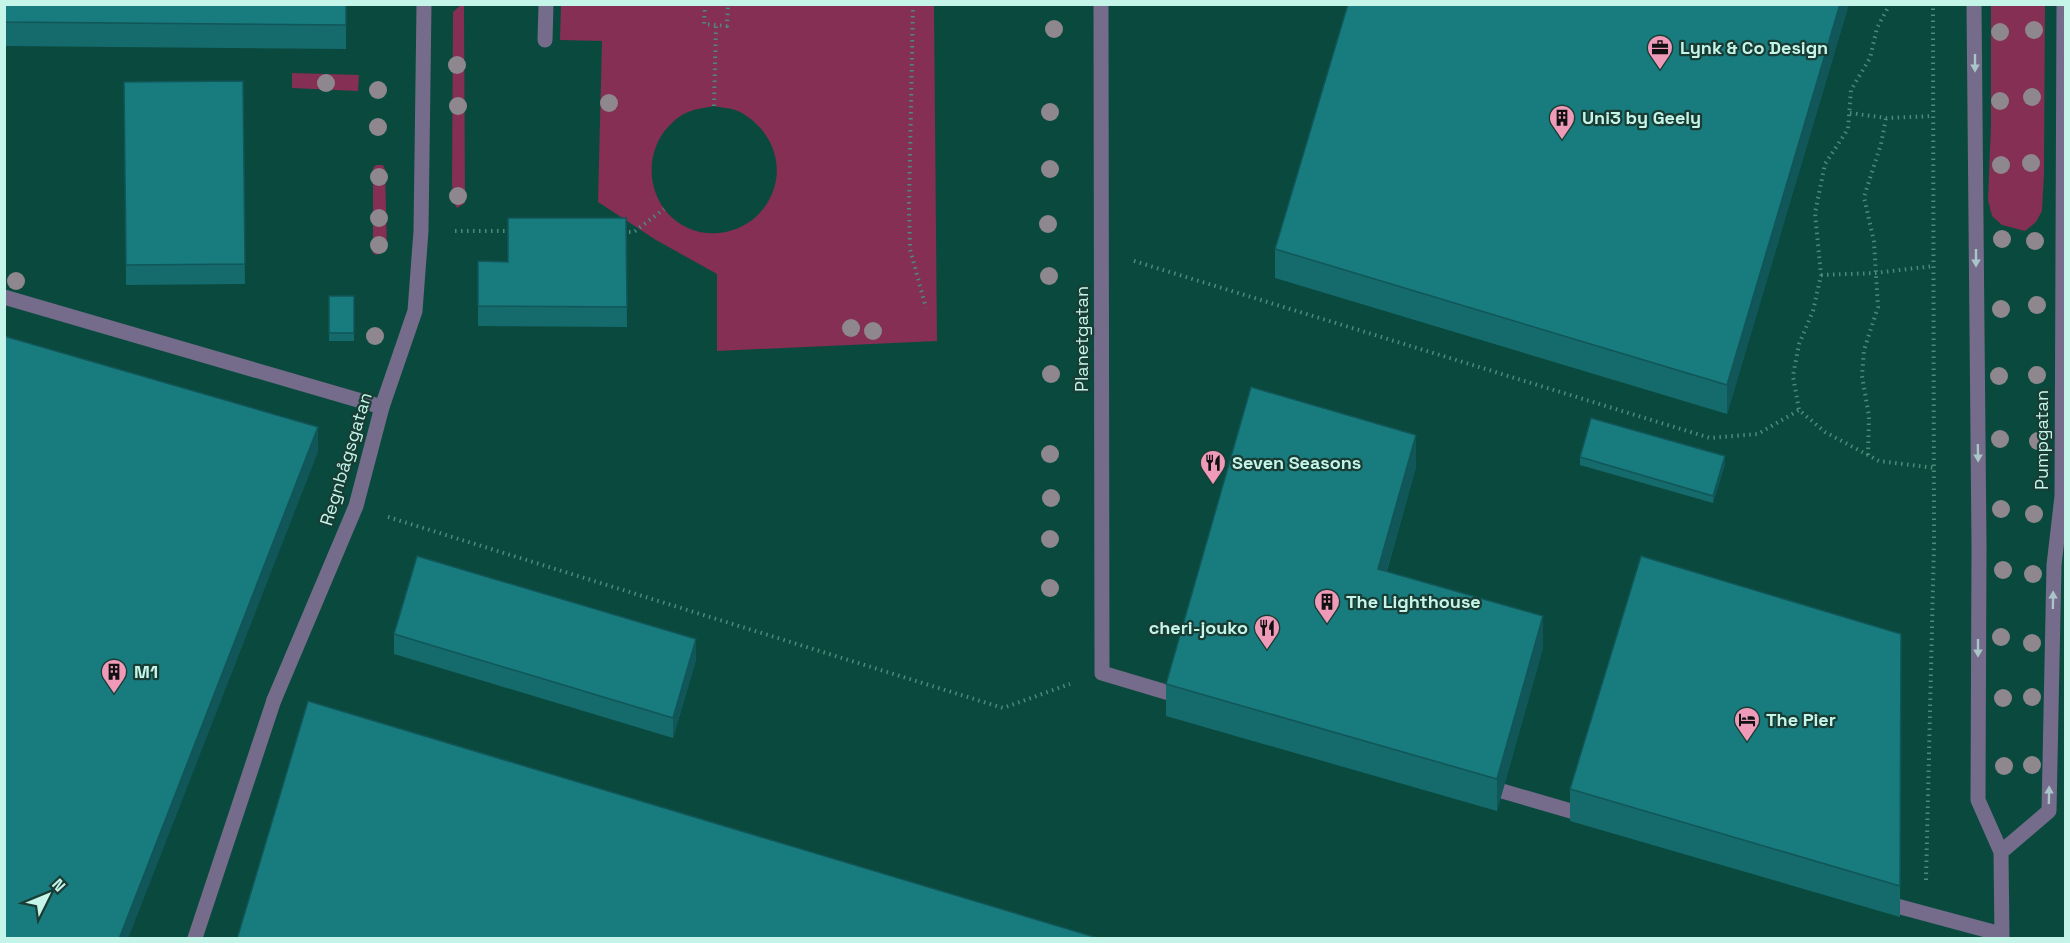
<svg xmlns="http://www.w3.org/2000/svg" width="2070" height="943" font-family="'Space Grotesk',sans-serif">
	<style>
		.green { fill: #842f53; fill-rule: evenodd }
		.lines { fill: none; stroke-linecap: round; stroke-linejoin: round }
		.path { stroke: #4f897d; stroke-width: 4; stroke-dasharray: 1.5 4.5; stroke-linecap: butt }
		.service { stroke: #746c8a; stroke-width: 15 }
		.pedestrian { stroke: #746c8a; stroke-width: 15 }
		.minor { stroke: #746c8a; stroke-width: 15 }
		.tree { fill: #8e878e }
		.wall { fill: #156a6c }
		.shaded-wall { fill: #115658 }
		.building { fill: #187b7d; stroke: #115658; stroke-width: 1.5 }
		.oneway { fill: #a8c5c7 }
		.labels { text-anchor: middle; stroke-width: 4.5; stroke-linejoin: round; paint-order: stroke }
		.poi-label { font-size: 18px; font-weight: bold; fill: #c4f5e8; stroke: #193c34; text-anchor: start }
		.street-label { font-size: 18px; fill: #c4f5e8; stroke: #193c34 }
	</style>
	<rect width="100%" height="100%" fill="#0a493e"/>
	<path class="green" d="M803,4L934,6L937,341L717,351V274L656,240L598,202L602,41L560,40L561,5ZM714,106C722,108 733,108 740,112C775,131 788,172 766,205C756,220 743,228 726,232C668,243 632,180 663,133C670,124 680,114 691,111C698,108 706,108 714,106Z
		M461,5H464L465,203L457,208L454,203L452,185L453,12Z
		M1991,5H2045L2044,173L2042,211L2036,222L2025,231L2002,225L1992,216L1988,200L1991,124Z
		M292,73L359,75L358,91L292,88Z
		M376,165H383L385,169L387,250L376,255L373,253V168Z"/>
	<g class="lines">
		<path class="path" d="M705,4L704,24L727,26L728,4
			M913,4L909,206L910,249L926,308
			M1890,4L1877,28L1870,58L1851,90L1848,129L1825,164L1815,213L1821,275L1813,311L1799,344L1793,376L1799,410L1825,432L1879,461L1934,468
			M714,106L716,25
			M1850,113L1886,118L1933,116
			M455,231H510
			M623,232H634L664,209
			M1134,261L1710,438L1758,434L1799,410
			M1821,275L1875,273L1934,266
			M1868,455L1869,416L1862,376L1864,350L1878,307L1874,242L1864,197L1881,144L1886,118
			M388,517L1003,708L1070,684
			M1926,880L1934,544L1933,4"/>
		<path class="service" d="M545,40L546,4
			M4,297L382,407"/>
		<path class="pedestrian" d="M195,938L274,700"/>
		<path class="minor" d="M1101,4L1102,673L1186,698
			M1974,4L1979,546L1978,800L2001,852L2002,938
			M274,700L356,506L382,407L415,311L421,231L424,4
			M1485,786L1588,816
			M2001,852L2049,811L2054,565L2062,496L2064,4
			M1882,902L2001,934"/>
	</g>
	<g class="tree">
		<circle cx="1054" cy="29" r="9"/>
		<circle cx="2034" cy="30" r="9"/>
		<circle cx="2000" cy="32" r="9"/>
		<circle cx="457" cy="65" r="9"/>
		<circle cx="326" cy="83" r="9"/>
		<circle cx="378" cy="90" r="9"/>
		<circle cx="2032" cy="97" r="9"/>
		<circle cx="2000" cy="101" r="9"/>
		<circle cx="609" cy="103" r="9"/>
		<circle cx="458" cy="106" r="9"/>
		<circle cx="1050" cy="112" r="9"/>
		<circle cx="378" cy="127" r="9"/>
		<circle cx="2031" cy="163" r="9"/>
		<circle cx="2001" cy="165" r="9"/>
		<circle cx="1050" cy="169" r="9"/>
		<circle cx="379" cy="177" r="9"/>
		<circle cx="458" cy="196" r="9"/>
		<circle cx="379" cy="218" r="9"/>
		<circle cx="1048" cy="224" r="9"/>
		<circle cx="2002" cy="239" r="9"/>
		<circle cx="2035" cy="241" r="9"/>
		<circle cx="379" cy="245" r="9"/>
		<circle cx="1049" cy="276" r="9"/>
		<circle cx="16" cy="281" r="9"/>
		<circle cx="2037" cy="305" r="9"/>
		<circle cx="2001" cy="309" r="9"/>
		<circle cx="851" cy="328" r="9"/>
		<circle cx="873" cy="331" r="9"/>
		<circle cx="375" cy="336" r="9"/>
		<circle cx="1051" cy="374" r="9"/>
		<circle cx="2037" cy="375" r="9"/>
		<circle cx="1999" cy="376" r="9"/>
		<circle cx="2000" cy="439" r="9"/>
		<circle cx="2038" cy="441" r="9"/>
		<circle cx="1050" cy="454" r="9"/>
		<circle cx="1051" cy="498" r="9"/>
		<circle cx="2001" cy="509" r="9"/>
		<circle cx="2034" cy="514" r="9"/>
		<circle cx="1050" cy="539" r="9"/>
		<circle cx="2003" cy="570" r="9"/>
		<circle cx="2033" cy="574" r="9"/>
		<circle cx="1050" cy="588" r="9"/>
		<circle cx="2001" cy="637" r="9"/>
		<circle cx="2032" cy="643" r="9"/>
		<circle cx="2032" cy="697" r="9"/>
		<circle cx="2003" cy="698" r="9"/>
		<circle cx="2032" cy="765" r="9"/>
		<circle cx="2004" cy="766" r="9"/>
	</g>
	<path class="wall" d="M4,4H346V49L4,46Z
		M1849,4L1727,414L1275,278V249Z
		M243,81L245,284L126,285L124,82Z
		M626,218L627,327L478,326V261L508,262Z
		M329,296H354V341H329Z
		M1580,457L1725,464L1713,503L1580,465Z
		M1416,467L1387,571L1543,648L1497,811L1166,716V684Z
		M394,634L696,660L673,738L394,654Z
		M1901,634L1900,917L1570,821V789Z"/>
	<path class="shaded-wall" d="M1840,4H1849L1727,414V385Z
		M318,427V452L128,939H119Z
		M1416,435V467L1378,601V569Z
		M1725,456V464L1713,503V496Z
		M1543,616V648L1497,811V779Z
		M696,639V660L673,738V718Z"/>
	<path class="building" d="M4,4H346V25L4,22Z
		M1348,4H1840L1727,385L1275,249Z
		M243,81L245,264L126,265L124,82Z
		M508,218H626L627,307L478,306V261L508,262Z
		M329,296H354V333H329Z
		M4,336L318,427L119,939H4Z
		M1251,387L1416,435L1378,569L1543,616L1497,779L1166,684Z
		M1591,418L1725,456L1713,496L1580,457Z
		M417,556L696,639L673,718L394,634Z
		M1641,556L1901,634L1900,886L1570,789Z
		M308,701L1101,939H237Z"/>
	<defs><path id="oneway-solid" d="M-6-.8H1V-3.2L6.5 0L1 3.2V.8H-6Z" transform="scale(1.5)"/></defs>
	<g class="oneway">
		<use href="#oneway-solid" transform="translate(1975 63) rotate(90)"/>
		<use href="#oneway-solid" transform="translate(1976 258) rotate(90)"/>
		<use href="#oneway-solid" transform="translate(1978 453) rotate(89)"/>
		<use href="#oneway-solid" transform="translate(2053 600) rotate(-89)"/>
		<use href="#oneway-solid" transform="translate(1978 648) rotate(90)"/>
		<use href="#oneway-solid" transform="translate(2049 795) rotate(-89)"/>
	</g>
	<defs>
		<symbol id="office-pin" viewBox="-11 -11 22 30"><path d="M0 17L-7.5 6A9.5 9.5 0 1 1 7.5 6Z" fill="#ef9ab8" stroke="#193c34"/><path d="M-6-3h4V-5.5h4V-3h4V5H-6ZM-1-4.5V-3h2v-1.5ZM-6 0V1H6V0Z" fill="#111"/></symbol>
		<symbol id="building-pin" viewBox="-11 -11 22 30"><path d="M0 17L-7.5 6A9.5 9.5 0 1 1 7.5 6Z" fill="#ef9ab8" stroke="#193c34"/><path d="M-4-6H4V6H1V3H-1V6H-4ZM-2.5-4.3h1.7v1.8h-1.7ZM.8-4.3h1.7v1.8H.8ZM-2.5-1h1.7V.8h-1.7ZM.8-1h1.7V.8H.8Z" fill="#111"/></symbol>
		<symbol id="restaurant-pin" viewBox="-11 -11 22 30"><path d="M0 17L-7.5 6A9.5 9.5 0 1 1 7.5 6Z" fill="#ef9ab8" stroke="#193c34"/><path d="M-5-6h1v4h1v-4h1v4h1v-4h1v5L-1.5 .5V6h-2V.5L-5-1ZM5-6V6H3V1.5H1.5Q1.5-4 5-6Z" fill="#111"/></symbol>
		<symbol id="hotel-pin" viewBox="-11 -11 22 30"><path d="M0 17L-7.5 6A9.5 9.5 0 1 1 7.5 6Z" fill="#ef9ab8" stroke="#193c34"/><path d="M-6-4.5h1.5V1H6V5H4.5V3h-9V5H-6ZM-4 0a1.8 1.8 0 1 1 3.6 0ZM.5 0V-2.5h3Q6-2.5 6 0Z" fill="#111"/></symbol>
	</defs>
	<g fill-rule="evenodd">
		<use href="#office-pin" x="1645" y="33" width="30" height="40"/>
		<use href="#building-pin" x="1547" y="103" width="30" height="40"/>
		<use href="#restaurant-pin" x="1198" y="448" width="30" height="40"/>
		<use href="#building-pin" x="1312" y="587" width="30" height="40"/>
		<use href="#restaurant-pin" x="1252" y="613" width="30" height="40"/>
		<use href="#building-pin" x="99" y="657" width="30" height="40"/>
		<use href="#hotel-pin" x="1732" y="705" width="30" height="40"/>
	</g>
	<g class="labels">
		<g class="poi-label">
			<text x="1680" y="54">Lynk &amp; Co Design</text>
			<text x="1582" y="124">Uni3 by Geely</text>
			<text x="1232" y="469">Seven Seasons</text>
			<text x="1346" y="608">The Lighthouse</text>
			<text x="1248" y="634" text-anchor="end">cheri-jouko</text>
			<text x="134" y="678">M1</text>
			<text x="1766" y="726">The Pier</text>
		</g>
		<g class="street-label">
			<text transform="translate(1082 339) rotate(-90)" y="6">Planetgatan</text>
			<text transform="translate(2042 440) rotate(-90)" y="6">Pumpgatan</text>
			<text transform="translate(346 459) rotate(-73)" y="6">Regnbågsgatan</text>
		</g>
	</g>
	<rect width="2070" height="943" fill="none" stroke="#c4f5e8" stroke-width="12"/>
	<g transform="translate(48 895) rotate(47)" stroke="#193c34" stroke-width="4.5" paint-order="stroke">
	<path d="M0-4.5L10 22L0 15L-10 22Z" fill="#c4f5e8"/>
	<text y="-9" font-size="16" font-weight="bold" text-anchor="middle" fill="#c4f5e8">N</text>
	</g>
</svg>
